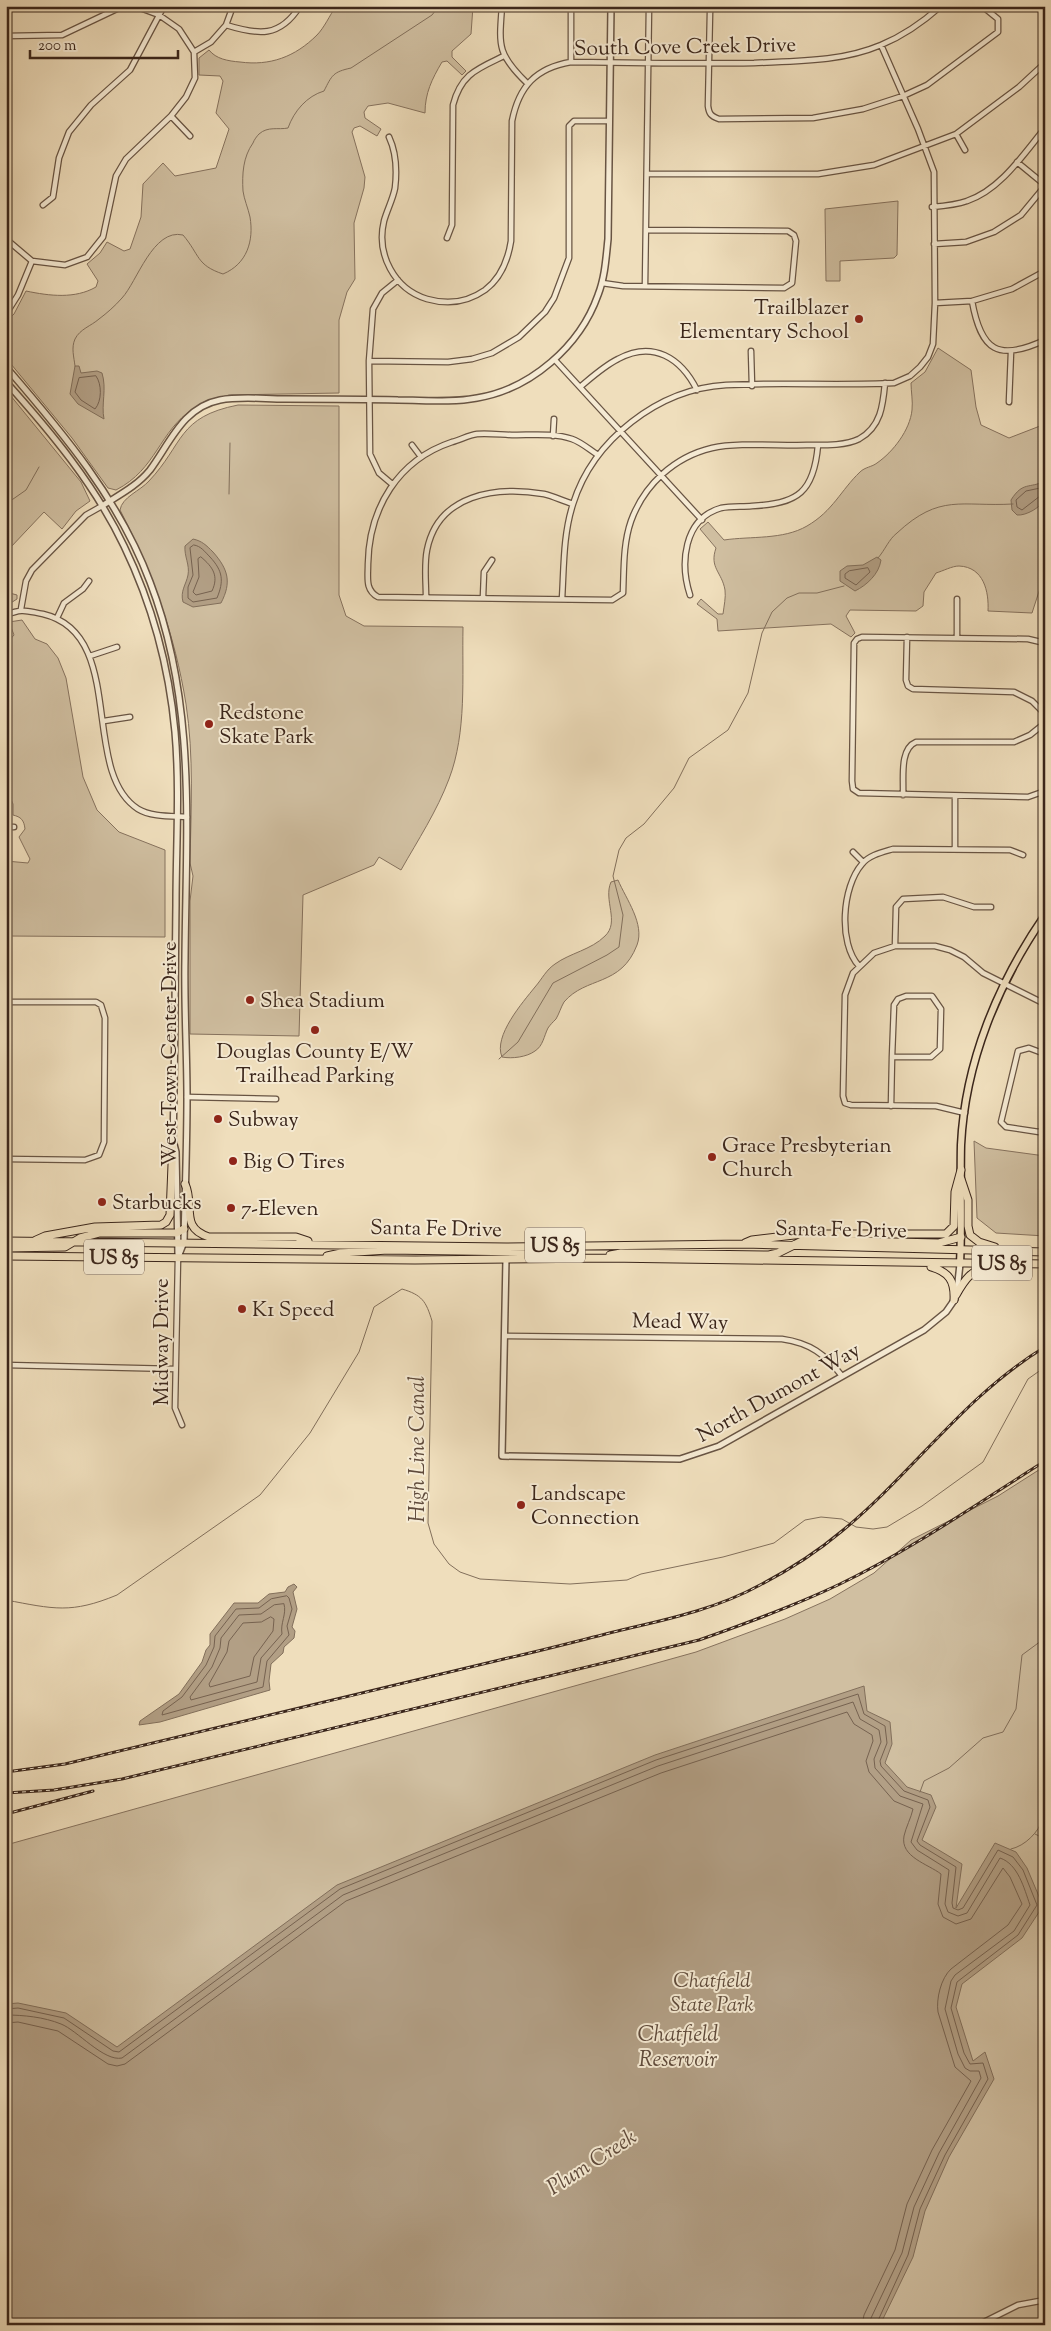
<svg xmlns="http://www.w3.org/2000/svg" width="1051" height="2331" font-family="'Sorts Mill Goudy',serif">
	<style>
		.green { fill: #d0bfa1; stroke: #86725e }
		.water { fill: #b29f85; stroke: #826f5b }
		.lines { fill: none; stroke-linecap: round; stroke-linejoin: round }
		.shore { stroke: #766250; stroke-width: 1 }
		.stream { stroke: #826f5b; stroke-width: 1 }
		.minor-casing { stroke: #685443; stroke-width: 7 }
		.tertiary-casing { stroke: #685443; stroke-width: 8 }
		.primary-casing { stroke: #3b261b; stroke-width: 9 }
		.trunk-casing { stroke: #3b261b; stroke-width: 9 }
		.minor { stroke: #f5ead3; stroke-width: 4.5 }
		.tertiary { stroke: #f5ead3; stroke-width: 5 }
		.primary { stroke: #efdebc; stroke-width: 6 }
		.trunk { stroke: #efdebc; stroke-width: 7 }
		.rail-casing { stroke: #3b261b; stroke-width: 3 }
		.rail { stroke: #f5ead3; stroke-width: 1; stroke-dasharray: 4; stroke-linecap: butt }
		.poi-dot { fill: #8f2418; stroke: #f5ead3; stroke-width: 2 }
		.labels { text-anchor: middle; stroke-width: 4; stroke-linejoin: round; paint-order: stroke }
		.shield { fill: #f5ead3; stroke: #736152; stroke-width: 1 }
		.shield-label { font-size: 20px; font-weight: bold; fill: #3b261b }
		.street-label { font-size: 21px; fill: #3b261b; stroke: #f5ead3 }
		.poi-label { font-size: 21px; fill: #3b261b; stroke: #f5ead3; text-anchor: start }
		.park-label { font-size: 21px; font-style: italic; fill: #604c3c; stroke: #f5ead3 }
		.water-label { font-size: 22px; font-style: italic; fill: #5f4a3b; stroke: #f5ead3 }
	</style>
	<rect width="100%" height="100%" fill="#efdebc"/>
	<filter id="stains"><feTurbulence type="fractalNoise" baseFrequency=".004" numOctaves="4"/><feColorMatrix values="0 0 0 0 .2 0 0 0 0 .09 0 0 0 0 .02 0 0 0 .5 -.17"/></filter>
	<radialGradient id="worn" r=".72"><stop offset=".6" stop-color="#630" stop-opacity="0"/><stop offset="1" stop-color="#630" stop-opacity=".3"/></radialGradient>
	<path class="green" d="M336,6H473L471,34L452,51V57L466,71L462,75L447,61L442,62C432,79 425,93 425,113L388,103L368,106L364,112L365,118L381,129L377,136L360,126L354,128L352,132L365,177L364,188L354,223L355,279L347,292L339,320V393L229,395C217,398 204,402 193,409C159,431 157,469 116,490L108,488L72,438L6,358V322L14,314L26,291C50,296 75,299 96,287L98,281L87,264L100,253L107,242L124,251L130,249L141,217L143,184L163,163L175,176L216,168L229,129L216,113L223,81L220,76L199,75V58L209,50C216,59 228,61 240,62C270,66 295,57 317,35C324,28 330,15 336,6Z
		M898,201L897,255L894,258L840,261V281H826L825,209Z
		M938,348L971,370L976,407L981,425L1009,438L1040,426L1045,402V573L1032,613L988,611C989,592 984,567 959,566C952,566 943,571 936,573L924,592L923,606L916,611L850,610L846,616L855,633L851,637L831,624L718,631L717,619L697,604L701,599L718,614H723C724,606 726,597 725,590C722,572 709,568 716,548L700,529L708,522L724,540C751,536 783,540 807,526C833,511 841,490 860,472C865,467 872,467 877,463C893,452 910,430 912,410C913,401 911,391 911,383L925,372Z
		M6,390L81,482L90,501L76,511L62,529L44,512L10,548L6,555Z
		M238,405L339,406V595L346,616L364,626L463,627C462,676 467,732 449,779C437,811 418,840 401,870L379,857L374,865L303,895L299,1036L190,1034V901L193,876L190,863C191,810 194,756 186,704C175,635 152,572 120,510C122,497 140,491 149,481C184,444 177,417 238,405Z
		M6,592L17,595V599L6,606Z
		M22,620L35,639L47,644L58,658L66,678L83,777L97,810L119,832L165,850V937L6,936V861L28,863L30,859L19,837L25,829C24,820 21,817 13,815V804L6,789V644L14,635L9,622Z
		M618,880C626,899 645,924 637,945C621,987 586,976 564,1002C561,1007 559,1014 556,1019C553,1022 550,1025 548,1028C544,1036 543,1046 535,1051C527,1057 512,1059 502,1057C493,1036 523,1002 535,987C542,979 546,970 555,964C570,953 591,950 605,936C620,922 603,900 611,882Z
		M974,1141L986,1148L1045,1156V1236L996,1233L977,1218Z
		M1045,1466V2325H6V1845L696,1652L785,1619L830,1599L874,1573L911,1540L998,1496Z"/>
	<path class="water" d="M75,366H79L81,373L97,371L102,373C107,389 101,404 104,419L78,404L70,394Z
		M1045,481C1045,486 1046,493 1045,498C1042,507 1026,516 1017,515L1012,510L1011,500C1023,481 1029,489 1045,481Z
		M193,539C202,541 206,545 213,552C228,569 232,582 221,603L193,607L183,602C180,591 186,585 188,575C190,565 184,556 185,546Z
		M877,557L881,560C879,574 867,585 855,591L840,581V571L847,566L863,565Z
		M294,1584L297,1587L293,1592L297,1609L292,1627L295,1631L294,1638L284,1647L283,1653L271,1664L269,1681L270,1690L160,1722L139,1725L140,1721L179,1694L202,1662L206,1650L210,1645V1634L234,1603H258L269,1594L285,1592L288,1587Z
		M864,1686L867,1711L890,1722L892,1744L885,1763L907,1787L931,1795L936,1807L922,1840L962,1864L956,1908L995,1843L1016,1852L1027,1868L1043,1906L1022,1938L962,1984L956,2007L973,2061L985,2052L994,2079L949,2157L925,2211L913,2257L880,2325H6V2004L18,2003L66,2013L117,2047L337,1885L655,1755Z"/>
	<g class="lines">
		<path class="shore" d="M96,376C102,384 102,401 95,409L81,400L75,392L79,378Z
			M1045,487L1026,491L1016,500L1017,507L1022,510L1040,496H1045
			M194,545C201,546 205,552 210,557C223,571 224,581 217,598L193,602L188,598V587L193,575L190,548Z
			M201,557C213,567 219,576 212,591L196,595L193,592L199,577L198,559Z
			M868,568L870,572L856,585L845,578V574L849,571Z
			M287,1596L289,1598L292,1609L287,1626L289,1635L267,1661L263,1687L162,1715L163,1711L182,1697L206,1665L214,1647L215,1636L236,1609L259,1608L271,1599Z
			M284,1604C287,1614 280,1623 282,1634L261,1658L257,1682L191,1700L190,1697L212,1667L220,1648L221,1638L239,1615L261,1614L274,1605Z
			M271,1617L274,1619L273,1631L254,1657L250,1676L210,1687L209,1684L227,1652L229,1641L243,1623L261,1622Z
			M6,2009L18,2008L64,2018L113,2051L119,2052L340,1889L656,1760L858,1694L864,1714L885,1726L887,1743L880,1761L881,1766L904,1791L928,1800L930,1807L917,1841L920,1845L956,1867L952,1903L953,1908L958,1910L963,1908L998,1850L1013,1857L1023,1870L1037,1905L1018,1935L957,1982L951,2008L964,2053L970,2064L983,2063L988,2079L945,2155L920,2209L908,2255L876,2325
			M6,2015C23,2015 44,2017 61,2024C77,2030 104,2062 122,2058L343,1895L658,1766L853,1702L860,1719L879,1730L881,1742L874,1759L875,1768L900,1796L923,1804L911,1842L917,1850L949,1870L945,1904L948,1912L958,1916L967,1913L1000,1858C1018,1864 1024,1888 1030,1905L1014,1931L955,1975L951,1981L945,2009L958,2054L965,2068L970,2071H979L981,2078L939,2153L914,2207L902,2253L871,2318L870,2325
			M6,2023L18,2022L58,2031L108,2064L117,2066L125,2064L346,1901L661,1773L847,1712L854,1724L872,1735L873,1741L866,1761L869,1772L894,1801L913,1809C911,1818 906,1827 904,1836C900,1857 928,1864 941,1874L938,1904L943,1917L956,1924L971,1919L1003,1868L1010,1877L1022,1904L1008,1925L951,1969C941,1978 936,1999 938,2012L955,2067L971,2081L932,2150L907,2204L895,2250L864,2315L862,2325"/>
		<path class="stream" d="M75,366C74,357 71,348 75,339C80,329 91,326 99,319C107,313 115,306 122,298C137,282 153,228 183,235C200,255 196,265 223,274C247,264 254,241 250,217C248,208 244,199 243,191C242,174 243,157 253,143C254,140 257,136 259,134C268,126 278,130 288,128C294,111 307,96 324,91C332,75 333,72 351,68L432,15L439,6
			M229,494L230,443
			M6,504L26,490L39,467
			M878,558C885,550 889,539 897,533C940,493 961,507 1013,504
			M499,1059L518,1042L553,983L607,955L619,947L623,915L613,876L619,850L626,838L644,824L674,788L689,758L728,730L748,693L762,633L772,612L787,598L799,593H817L844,586
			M6,1600C54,1609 71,1614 117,1595L260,1495L310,1433L359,1352L374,1307L402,1289C422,1295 426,1301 432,1321L428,1523L434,1544L449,1564L460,1572L480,1579L570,1584L627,1580L641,1574L723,1557L774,1543L805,1520L821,1517L842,1519L856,1527L873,1529L887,1527L922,1506L983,1462L1028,1379L1045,1367
			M920,1792L924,1781L949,1768L983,1738L1003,1732L1016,1709L1022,1655L1045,1638
			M1035,1834L1045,1839
			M1011,1849C1025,1846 1039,1832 1043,1818L1040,1782L1045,1759
			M1039,1901L1045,1897"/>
		<defs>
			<path id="minor" d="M502,6C499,46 497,54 527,83
				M571,6V62
				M804,6L712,8L710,12L708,106C709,114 711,116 719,119L813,118L863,109L903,96L927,85L998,32V19L982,6
				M226,25C258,35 280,38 300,6
				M6,36L62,35L121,7L140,8L159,15L179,29L194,52L195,78L186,97L171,116L126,159L116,176L103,237L87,257L65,265L32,261L6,239
				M194,52L211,42L226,25L233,6
				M171,116L190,136
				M956,134L965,150
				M389,137C396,152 397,171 395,188C393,199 387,210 384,221C376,254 394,289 427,299C448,305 468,302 485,290C501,278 508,260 511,241L512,121C519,86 536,68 571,62C632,63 693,64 754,63C796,61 841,62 881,45C903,36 923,22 941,6
				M1017,162L1045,185
				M647,174H818L874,165L956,134L1019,87L1045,63
				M43,205L53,197L59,158L69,132L91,105L130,70L164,6
				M932,207C944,206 956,205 967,201C1000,190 1023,155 1045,128
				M447,238L452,225L453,105C461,74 477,69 504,56
				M934,244L966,242L994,232L1021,215L1045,186
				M602,283L623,286L784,288L792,283L796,241L794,235L788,231L646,230
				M645,286L649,6
				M972,301C981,351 998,362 1045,340
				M935,303L972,301L1012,289L1045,271
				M6,314L18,295L32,261
				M751,351L752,386
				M555,360L702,520
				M369,361L448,362L472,359L492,353L519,337L545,312L554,298L569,258V126L574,121H609
				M580,387C592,377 604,366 618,359C653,340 681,358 697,390
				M1009,402L1011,352
				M553,436L554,419
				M412,445L421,457
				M598,455C590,450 581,442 572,439C555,433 533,435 515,435C503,435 490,433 477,434C469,435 460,440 452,442C398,460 369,508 368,564C368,578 365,590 378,597L612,600L623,593C624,569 623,544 631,521C644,485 674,457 712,448C738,442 779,446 807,445C822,445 845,446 859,439C881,427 883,405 885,383
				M392,484L379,473L370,454L369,361L373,309L382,293L398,280
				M690,595C680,564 683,519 721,508C731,506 743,507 752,506C798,504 814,492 818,445
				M426,596C426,582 424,565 427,550C438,494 496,486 544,494C553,496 563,501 573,504
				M483,597L484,572L492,560
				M562,599C564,567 563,535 573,504C593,440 658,389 726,385C782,382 838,386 894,383L910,376L920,367L928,357L933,344L935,303L934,172L918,129L881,45
				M21,609L26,581L32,570L86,515L102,506
				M6,615C23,608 26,611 43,614C128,634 79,771 138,809C151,817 171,816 187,817
				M57,618L64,603L83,589L89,581
				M907,637L906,680L908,686L913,689L1014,692L1032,701L1045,714
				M957,637V599
				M1045,643L1028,639L862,637L857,639L854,643L852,781L853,789L859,793L1028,797L1045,791
				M90,656L117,647
				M104,721L130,717
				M903,795C904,779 899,749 916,742H1014L1030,735L1045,723
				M955,797V849
				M6,827H14
				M853,852L863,862
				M895,946L896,907L903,899L943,897L974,907H991
				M859,966C838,943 842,887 862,864C869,855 883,852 893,849L1010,850L1023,855
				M906,996H932L941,1009L940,1049L931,1057H892L894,1005L898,999Z
				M6,1002H96L101,1005L105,1018L104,1142L99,1155L85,1160L6,1159
				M1045,1054L1029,1048L1018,1051L1001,1122L1006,1127L1039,1132L1045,1129
				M187,1097L276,1099
				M891,1106L892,1057
				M965,1113L936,1106L851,1105L845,1103L843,1096L845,995L853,973L874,953L895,946H935L950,950L964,957L983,973L1045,1004
				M178,1257L175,1408L182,1425
				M505,1336L782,1339C810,1343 825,1354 842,1376
				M6,1365L175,1369
				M978,2325L1018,2305L1045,2300"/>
			<path id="tertiary" d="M6,367C63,433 119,499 150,582C197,704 186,830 185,958C184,1005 187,1051 187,1098C187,1146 185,1194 184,1242L178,1257
				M6,382C51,432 95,485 124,546C152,604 169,667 175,732C180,789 176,848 176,905C175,983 175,1062 173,1140L176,1152L178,1254
				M102,506C119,495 137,486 150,470C170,443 183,407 220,400C241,396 264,399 285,399C322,399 360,399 398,400C424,400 451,403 477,398C531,389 580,346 598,295C605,277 606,258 608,239L611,6
				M506,1259L502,1456L680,1459L719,1446L924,1330L946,1312L955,1299
				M957,1291L960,1264"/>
			<path id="primary" d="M960,1264C962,1224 960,1185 961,1145C965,1062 998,983 1045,915"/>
			<path id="trunk" d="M961,1179L968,1200V1226L970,1235L979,1242L995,1247
				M185,1184C195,1205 179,1228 209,1237H296L308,1241
				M36,1240L45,1236L95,1227L161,1225L166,1222L170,1215L173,1140
				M6,1241L506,1247L743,1244L1045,1252
				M745,1243L752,1240L803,1234H946L954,1226L955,1192L961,1170
				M6,1248L65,1247L80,1238L99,1233H176L184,1229
				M610,1255L621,1253L769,1255L778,1253L804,1240L939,1243L961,1237
				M6,1256L415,1260L607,1258L1045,1264
				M327,1256L341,1253L388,1250L528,1252L532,1251L536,1246
				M931,1267C949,1272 955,1281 954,1300
				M956,1295C965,1279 971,1270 990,1266"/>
		</defs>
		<use href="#minor" class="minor-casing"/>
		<use href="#tertiary" class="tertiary-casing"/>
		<use href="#primary" class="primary-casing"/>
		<use href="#trunk" class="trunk-casing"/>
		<use href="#minor" class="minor"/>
		<use href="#tertiary" class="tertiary"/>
		<use href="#primary" class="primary"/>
		<use href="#trunk" class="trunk"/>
		<defs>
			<path id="rail" d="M6,1772L65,1764C212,1729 360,1694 508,1658C548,1649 589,1638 630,1628C674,1618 720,1607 760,1585C789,1570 817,1552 842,1531C913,1473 965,1395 1045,1347
				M6,1793L54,1790L122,1779L699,1640C747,1623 794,1606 840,1584C911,1550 978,1503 1045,1461
				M6,1814L93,1791"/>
		</defs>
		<use href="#rail" class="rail-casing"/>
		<use href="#rail" class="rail"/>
	</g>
	<g class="poi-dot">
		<circle cx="859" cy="319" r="5"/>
		<circle cx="209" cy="724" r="5"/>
		<circle cx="250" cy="1000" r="5"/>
		<circle cx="315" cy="1030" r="5"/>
		<circle cx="218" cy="1119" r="5"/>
		<circle cx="712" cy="1157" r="5"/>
		<circle cx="233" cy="1161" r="5"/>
		<circle cx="102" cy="1202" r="5"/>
		<circle cx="231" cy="1208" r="5"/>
		<circle cx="242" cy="1309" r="5"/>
		<circle cx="521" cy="1505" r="5"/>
	</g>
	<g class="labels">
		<g class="shield">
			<rect x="525" y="1227.5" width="60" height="35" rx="4"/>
			<rect x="84" y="1239.5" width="60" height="35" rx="4"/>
			<rect x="972" y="1245.5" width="60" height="35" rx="4"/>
		</g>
		<g class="shield-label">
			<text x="555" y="1252">US 85</text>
			<text x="114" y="1264">US 85</text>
			<text x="1002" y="1270">US 85</text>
		</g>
		<g class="street-label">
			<text transform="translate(685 46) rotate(-1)" y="7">South Cove Creek Drive</text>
			<text transform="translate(169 1054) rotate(-90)" y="7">West Town Center Drive</text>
			<text transform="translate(436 1228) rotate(1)" y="7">Santa Fe Drive</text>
			<text transform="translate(841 1229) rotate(1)" y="7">Santa Fe Drive</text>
			<text transform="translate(680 1321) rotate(1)" y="7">Mead Way</text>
			<text transform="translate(161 1342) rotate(-90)" y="7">Midway Drive</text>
			<text transform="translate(778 1392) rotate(-29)" y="7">North Dumont Way</text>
		</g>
		<g class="poi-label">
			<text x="849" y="314" text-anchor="end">Trailblazer<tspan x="849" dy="24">Elementary School</tspan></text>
			<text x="219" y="719">Redstone<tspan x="219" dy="24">Skate Park</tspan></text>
			<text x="260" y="1007">Shea Stadium</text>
			<text x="315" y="1058" text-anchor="middle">Douglas County E/W<tspan x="315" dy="24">Trailhead Parking</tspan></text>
			<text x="228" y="1126">Subway</text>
			<text x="722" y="1152">Grace Presbyterian<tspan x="722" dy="24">Church</tspan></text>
			<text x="243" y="1168">Big O Tires</text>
			<text x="112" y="1209">Starbucks</text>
			<text x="241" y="1215">7-Eleven</text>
			<text x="252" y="1316">K1 Speed</text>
			<text x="531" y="1500">Landscape<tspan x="531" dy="24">Connection</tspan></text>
		</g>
		<g class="park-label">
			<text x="712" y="1987">Chatfield<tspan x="712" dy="24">State Park</tspan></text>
		</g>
		<g class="water-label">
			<text transform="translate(416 1449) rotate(-90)" y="8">High Line Canal</text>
			<text x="678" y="2041">Chatfield<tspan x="678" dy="25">Reservoir</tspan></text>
			<text transform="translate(591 2161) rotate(-33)" y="8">Plum Creek</text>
		</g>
	</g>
	<rect width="1051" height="2331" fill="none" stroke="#efdebc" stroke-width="25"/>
	<rect x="8" y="8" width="1036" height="2316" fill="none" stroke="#3b261b" stroke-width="2.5"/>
	<rect x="12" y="12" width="1026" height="2306" fill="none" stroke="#3b261b"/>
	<path d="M30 50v8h148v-8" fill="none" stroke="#3b261b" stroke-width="2.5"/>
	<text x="38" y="50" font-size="15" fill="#3b261b" stroke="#f5ead3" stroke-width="4" paint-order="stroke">200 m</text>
	<rect width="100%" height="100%" filter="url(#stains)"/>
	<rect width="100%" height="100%" fill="url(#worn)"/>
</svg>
